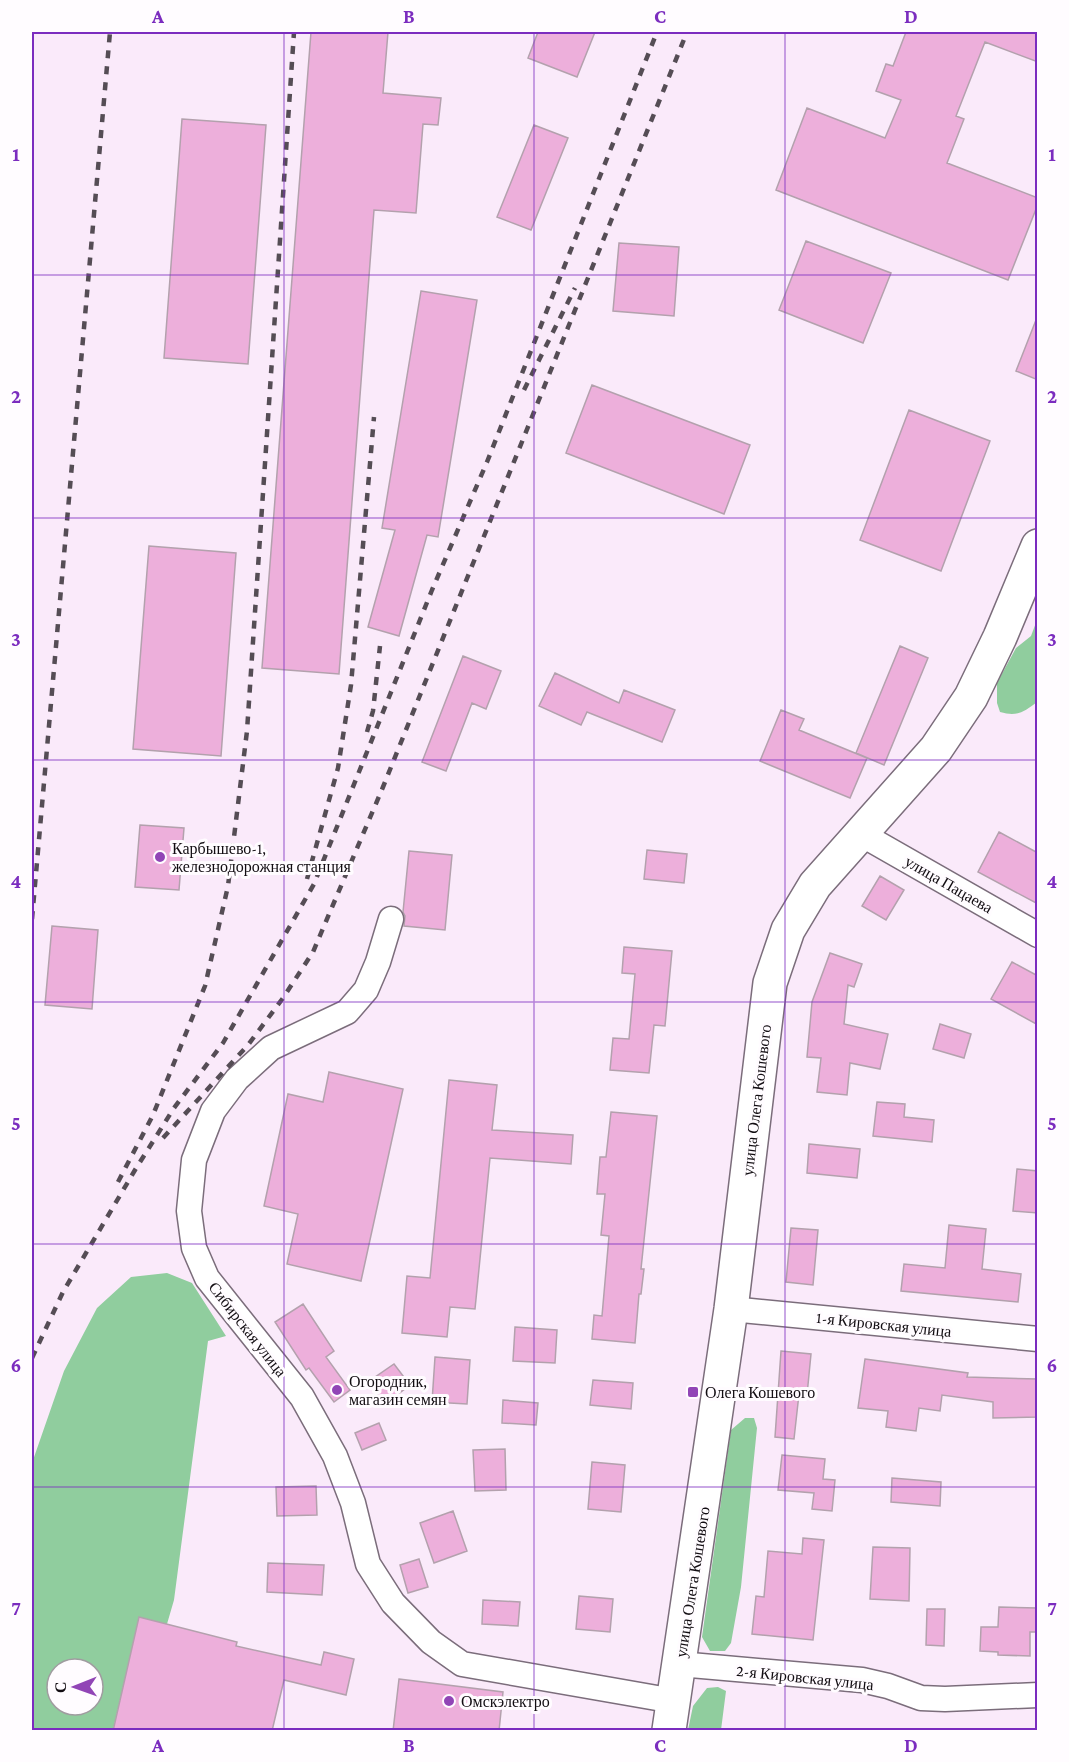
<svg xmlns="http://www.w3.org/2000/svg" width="1069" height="1762" font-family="'Crimson Pro',serif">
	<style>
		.forest { fill: #90cd9e; fill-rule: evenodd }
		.building { fill: #edafdb; stroke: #b3a1ad; stroke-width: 1.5 }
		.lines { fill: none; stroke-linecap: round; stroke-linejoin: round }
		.street-casing { stroke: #7b6d7b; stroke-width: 27 }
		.primary-casing { stroke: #7b6d7b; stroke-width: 36 }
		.street { stroke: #fff; stroke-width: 24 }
		.primary { stroke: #fff; stroke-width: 33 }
		.rail { stroke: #554d55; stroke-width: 4.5; stroke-dasharray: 8 8; stroke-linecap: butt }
		.grid { fill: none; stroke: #7b2cbf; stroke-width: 1.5; stroke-opacity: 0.55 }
		.poi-dot { fill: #9145b6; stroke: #fffcff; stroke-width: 2 }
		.labels { text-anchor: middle; stroke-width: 6; stroke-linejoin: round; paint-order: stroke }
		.poi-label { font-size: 16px; fill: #120d12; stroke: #fffcff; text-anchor: start }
		.street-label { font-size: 16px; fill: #120d12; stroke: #fffcff }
		.neatline { fill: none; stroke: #7b2cbf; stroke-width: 2 }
		.grid-label { font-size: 20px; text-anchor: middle; font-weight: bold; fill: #7b2cbf }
	</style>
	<rect width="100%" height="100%" fill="#faeafa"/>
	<path class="forest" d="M1037,620V702C1024,712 1017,717 1000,712L997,703V683L1016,648L1031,636Z
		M167,1273L192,1283L226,1336L208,1341L174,1600L167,1624L139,1618L113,1730H32V1463L64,1371L97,1308L131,1277ZM57,1669H93V1705H57Z
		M745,1418H754L757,1428L741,1587L731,1643L725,1651H710L702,1637L731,1430Z
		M718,1687L726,1691L721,1730H688L693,1706L707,1688Z"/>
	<path class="building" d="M311,32H388L383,93L441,98L438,125L423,124L416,213L374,210L339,674L262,668Z
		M538,32H595L577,77L528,58Z
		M906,32H1038V62L985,42L956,116L964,119L947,163L1038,198V204L1008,280L776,190L807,108L885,138L901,100L876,91L886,64L893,66Z
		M182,119L266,125L248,364L164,358Z
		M534,125L568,138L531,230L497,217Z
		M806,241L891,273L863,343L779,310Z
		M619,243L679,247L674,316L613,311Z
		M421,291L477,300L438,537L427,535L399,636L368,627L395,530L382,528Z
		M1036,320H1038V380L1016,371Z
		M592,385L750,445L724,514L566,453Z
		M909,410L990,441L941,571L860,540Z
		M149,546L236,553L221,756L133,749Z
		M900,646L928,658L884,765L856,753Z
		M463,656L501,671L486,709L472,703L446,771L422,762Z
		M555,673L619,703L624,690L675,710L662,742L587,712L581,725L539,706Z
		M781,710L804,719L799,730L867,758L850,798L760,761Z
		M140,825L184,828L179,890L135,887Z
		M999,832L1038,853V904L978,872Z
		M647,850L687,854L684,883L644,879Z
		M409,851L452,855L445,930L404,926L405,916L403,912Z
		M880,876L904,890L886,920L862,906Z
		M52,926L98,930L92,1009L45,1005Z
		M624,947L672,951L665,1026L654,1025L649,1073L610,1070L613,1038L629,1039L635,974L622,973Z
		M830,953L862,964L854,987L848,985L844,1024L888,1034L880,1069L850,1063L847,1095L817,1092L821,1058L807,1057L812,1002Z
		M1012,962L1038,976V1025L991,999Z
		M940,1024L971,1034L964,1058L933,1049Z
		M329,1072L403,1089L361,1281L287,1264L298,1214L264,1206L288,1094L323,1102Z
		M449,1080L497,1085L492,1130L573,1135L571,1164L490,1158L475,1309L450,1307L447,1337L402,1333L407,1276L430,1278Z
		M877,1102L905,1104L904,1117L934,1120L932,1142L873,1136Z
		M611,1112L657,1116L641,1269H644L641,1294H639L635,1343L592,1339L594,1315L602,1316L609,1236L601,1235L605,1194H597L600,1157H606Z
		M809,1144L860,1149L857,1178L807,1173Z
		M1017,1169L1038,1171V1213L1013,1211Z
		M949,1225L986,1229L982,1269L1021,1274L1018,1302L901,1291L904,1264L945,1268Z
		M791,1228L818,1230L813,1285L786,1282Z
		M303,1304L334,1351L326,1357L350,1390L334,1402L309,1368L306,1370L275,1322Z
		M515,1327L557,1330L555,1363L513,1361Z
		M781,1351L811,1354L807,1395L799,1394L794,1439L775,1437Z
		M435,1357L470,1360L467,1404L432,1402Z
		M865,1359L968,1373L967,1377L1038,1379V1417L993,1418V1402L942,1395L940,1411L919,1408L916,1431L886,1427L888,1411L858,1408Z
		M394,1364L410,1385L385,1404L368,1382Z
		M593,1380L633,1383L631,1409L590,1405Z
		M503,1400L538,1403L536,1425L502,1423Z
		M379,1423L386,1440L362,1450L355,1433Z
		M505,1449L506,1490L475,1491L473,1450Z
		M782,1455L825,1459L823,1479L835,1480L832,1511L812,1509L814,1493L778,1490Z
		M592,1462L625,1465L621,1512L588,1509Z
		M892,1478L941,1482L940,1506L891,1502Z
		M316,1486L317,1515L277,1516L276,1487Z
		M453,1511L467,1551L434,1563L420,1523Z
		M803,1538L824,1540L813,1640L752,1634L756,1596L764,1597L768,1551L802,1554Z
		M873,1547L910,1548L909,1601L870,1599Z
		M419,1559L428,1587L408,1593L400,1565Z
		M268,1563L324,1565L322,1595L267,1592Z
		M579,1596L613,1599L610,1632L576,1629Z
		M483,1600L520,1602L518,1626L482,1624Z
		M999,1607L1037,1608V1632H1030V1656L998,1655V1652L980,1651L981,1627H998Z
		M927,1609H945L944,1646L926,1645Z
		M139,1617L237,1642L236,1646L321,1665L324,1652L354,1659L346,1695L284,1680L272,1731H113Z
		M399,1679L503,1692L499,1731H393Z"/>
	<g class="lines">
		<defs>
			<path id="street" d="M861,834L1038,935
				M391,919L378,962L366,990L347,1012L271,1048L237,1079L213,1111L194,1160L189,1211L194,1248L207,1278L302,1397L335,1456L353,1503L368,1564L393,1603L431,1642L462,1664L674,1701
				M731,1309L1038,1339
				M679,1664L862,1680L888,1686L921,1698L945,1699L1038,1695"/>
			<path id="primary" d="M669,1730L731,1309L770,983L788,930L815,885L936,749L971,697L1000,637L1038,546"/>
		</defs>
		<use href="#street" class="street-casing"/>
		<use href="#primary" class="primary-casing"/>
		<use href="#street" class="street"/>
		<use href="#primary" class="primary"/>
		<path class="rail" d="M524,390L575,288
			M367,732L373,711L380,646
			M307,879L338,768L351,685L374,417
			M32,919L110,32
			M163,1138L248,1045L283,998L313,952L383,787L687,32
			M118,1182L153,1115L205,986L228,886L247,731L294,32
			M32,1358L63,1292L135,1170L174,1108L223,1043L314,884L432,590L487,462L657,32"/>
	</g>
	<path class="grid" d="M284,32V1730M534,32V1730M785,32V1730M32,275H1038M32,518H1038M32,760H1038M32,1002H1038M32,1244H1038M32,1487H1038"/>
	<g class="poi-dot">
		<circle cx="160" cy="857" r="6"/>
		<circle cx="337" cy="1390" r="6"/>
		<rect x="687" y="1386" width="12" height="12" rx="3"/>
		<circle cx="449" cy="1701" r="6"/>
	</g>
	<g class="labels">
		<g class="poi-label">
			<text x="172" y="854">Карбышево-1,<tspan x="172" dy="18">железнодорожная станция</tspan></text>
			<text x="349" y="1387">Огородник,<tspan x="349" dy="18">магазин семян</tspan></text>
			<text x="705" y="1398">Олега Кошевого</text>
			<text x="461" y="1707">Омскэлектро</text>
		</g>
		<g class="street-label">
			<text transform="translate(949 884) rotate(30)" y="6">улица Пацаева</text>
			<text transform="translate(756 1100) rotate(-83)" y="6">улица Олега Кошевого</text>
			<text transform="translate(884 1324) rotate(6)" y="6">1-я Кировская улица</text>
			<text transform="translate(248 1329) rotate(52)" y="6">Сибирская улица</text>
			<text transform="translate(692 1582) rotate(-81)" y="6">улица Олега Кошевого</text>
			<text transform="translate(805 1677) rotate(6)" y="6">2-я Кировская улица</text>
		</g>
	</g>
	<rect width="1069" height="1762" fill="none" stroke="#fffcff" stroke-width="66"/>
	<g transform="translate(75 1687) rotate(269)"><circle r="28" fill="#fffcff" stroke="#a09ca0" stroke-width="1.5"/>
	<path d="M0-4.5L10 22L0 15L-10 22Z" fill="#9145b6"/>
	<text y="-9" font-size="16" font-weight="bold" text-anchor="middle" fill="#120d12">С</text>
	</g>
	<rect x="33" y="33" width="1003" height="1696" class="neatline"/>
	<g class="grid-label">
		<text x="158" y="23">A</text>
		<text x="409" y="23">B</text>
		<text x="660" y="23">C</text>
		<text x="911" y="23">D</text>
		<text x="16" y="161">1</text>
		<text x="1052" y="161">1</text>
		<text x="16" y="403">2</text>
		<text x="1052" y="403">2</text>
		<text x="16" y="646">3</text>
		<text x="1052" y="646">3</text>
		<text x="16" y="888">4</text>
		<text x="1052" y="888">4</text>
		<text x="16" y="1130">5</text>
		<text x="1052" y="1130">5</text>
		<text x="16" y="1372">6</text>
		<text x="1052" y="1372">6</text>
		<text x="16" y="1615">7</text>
		<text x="1052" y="1615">7</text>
		<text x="158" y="1752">A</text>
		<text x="409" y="1752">B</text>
		<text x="660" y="1752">C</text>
		<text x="911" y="1752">D</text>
	</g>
</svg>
